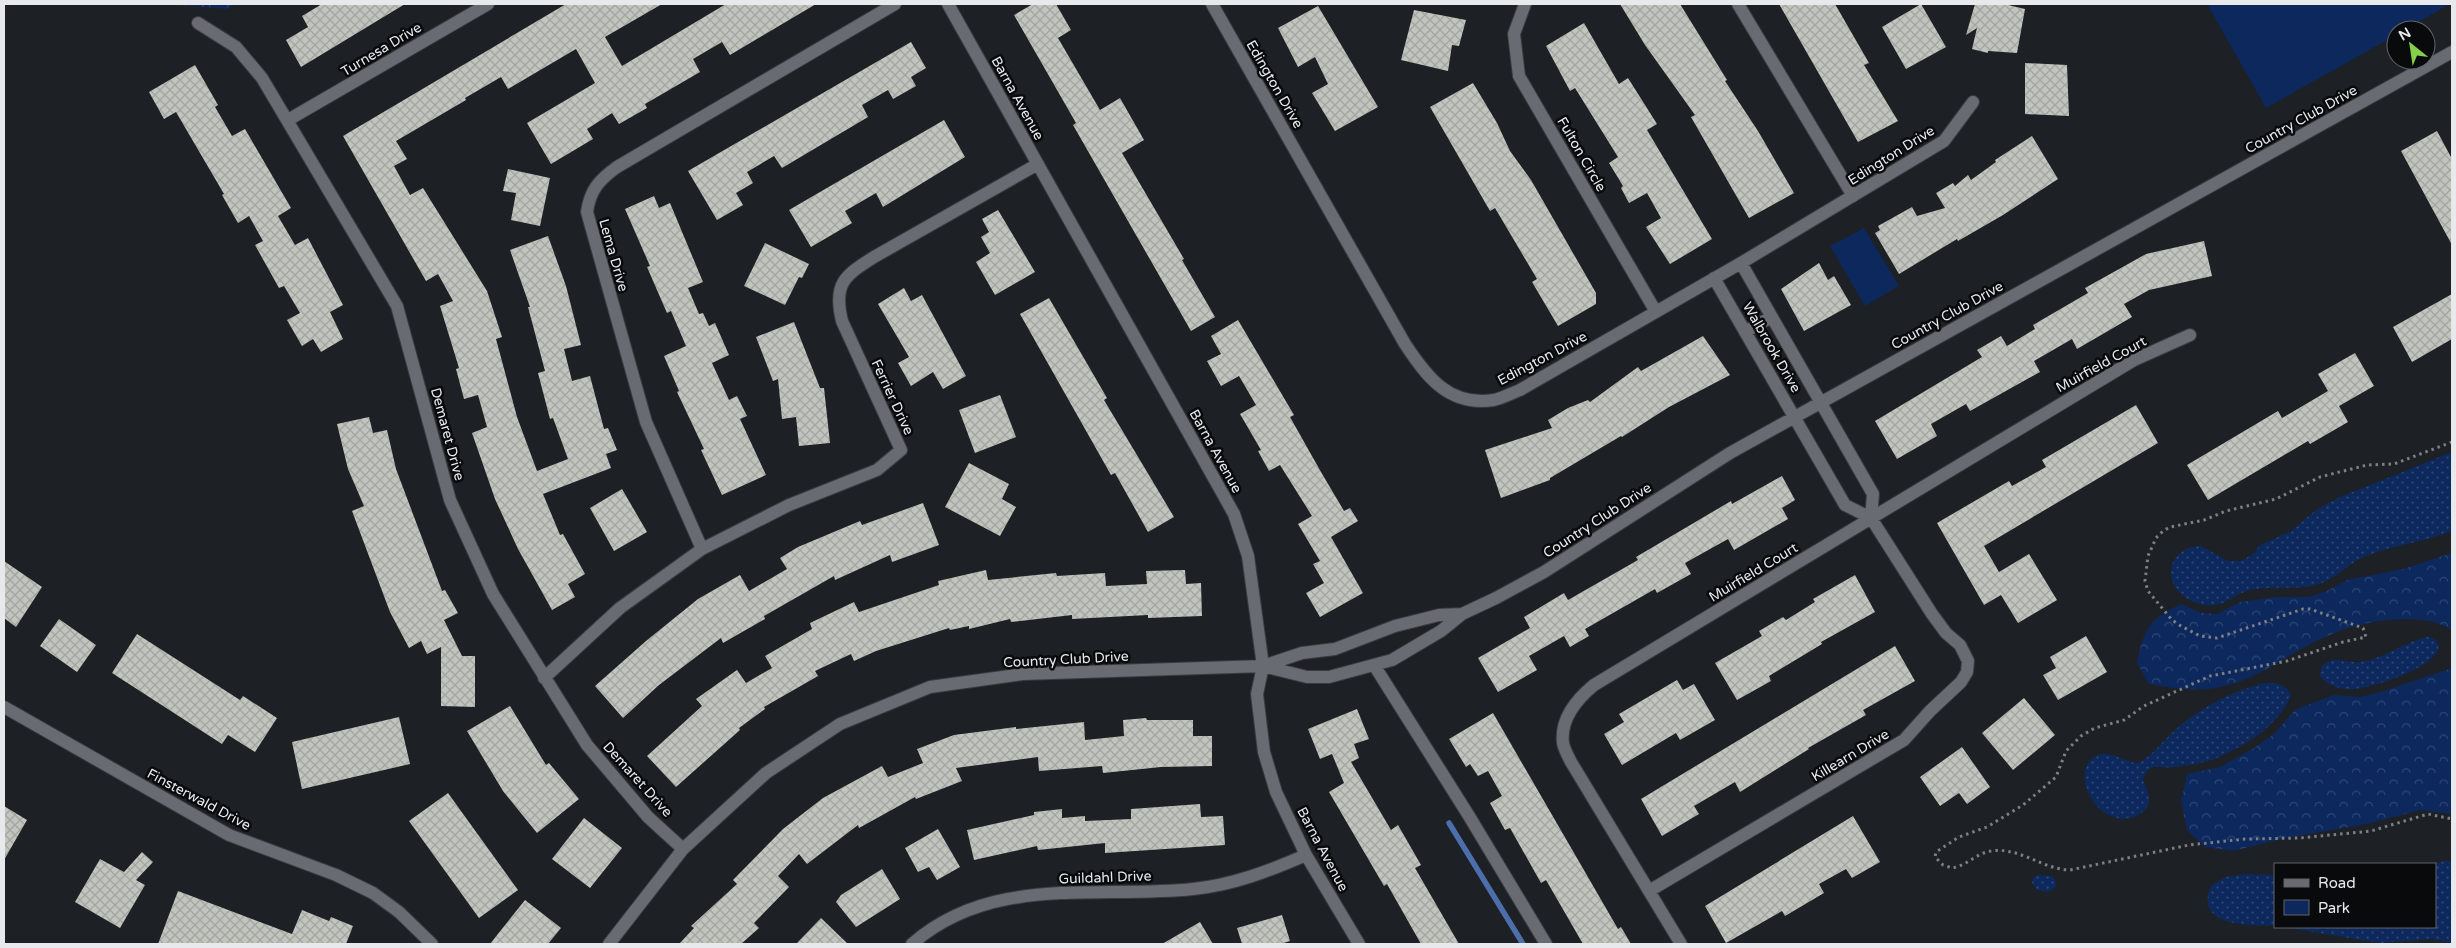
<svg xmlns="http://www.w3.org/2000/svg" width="2456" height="948" font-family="'Varela Round',sans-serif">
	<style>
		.grass { fill: url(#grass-dots) }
		.forest { fill: url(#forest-crowns) }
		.green { fill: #0c285d }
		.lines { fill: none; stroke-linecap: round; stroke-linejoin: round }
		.stream { stroke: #4c6eab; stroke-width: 5.5 }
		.building { fill: url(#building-cross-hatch) }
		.minor-casing { stroke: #393b3f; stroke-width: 14 }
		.path { stroke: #7d7f83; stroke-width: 3; stroke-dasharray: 2.5 4; stroke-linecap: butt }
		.minor { stroke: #686b71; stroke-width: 12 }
		.labels { text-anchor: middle; stroke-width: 5; stroke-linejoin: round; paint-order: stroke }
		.street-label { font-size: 14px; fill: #e7e9ec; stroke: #090a0c }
	</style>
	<defs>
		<pattern id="grass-dots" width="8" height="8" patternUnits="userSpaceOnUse" patternTransform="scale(1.25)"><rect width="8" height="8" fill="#0c285d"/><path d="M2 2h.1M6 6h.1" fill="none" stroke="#2f4774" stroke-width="1.8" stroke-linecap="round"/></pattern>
		<pattern id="forest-crowns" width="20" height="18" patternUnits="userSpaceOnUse" patternTransform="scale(1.25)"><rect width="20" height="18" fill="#0c285d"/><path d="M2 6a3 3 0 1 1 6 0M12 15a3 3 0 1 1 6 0" fill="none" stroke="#2f4774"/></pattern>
		<pattern id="building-cross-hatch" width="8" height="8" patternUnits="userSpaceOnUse" patternTransform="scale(1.25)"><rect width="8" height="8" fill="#c1c5be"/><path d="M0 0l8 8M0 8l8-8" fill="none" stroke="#a2a5a0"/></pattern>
	</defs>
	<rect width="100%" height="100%" fill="#1d2024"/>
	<path class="grass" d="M2452,452V531C2424,542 2392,545 2364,557C2349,563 2338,577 2322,583C2298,592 2272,584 2247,591C2236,594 2227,603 2216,605C2204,607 2189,602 2180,593C2161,573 2174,546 2201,546L2228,561H2241L2253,554L2260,545L2291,531L2316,510L2340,497Z
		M2427,637C2433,637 2436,640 2439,645C2439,667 2374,687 2356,689C2343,690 2328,687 2320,676L2321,667C2335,653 2345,664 2361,662C2385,658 2404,642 2427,637Z
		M2266,683C2279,683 2285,684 2291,695C2280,725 2245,746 2217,758C2204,763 2189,765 2175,767C2166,769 2159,764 2149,769L2143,778C2144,786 2150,792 2149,800C2149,807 2144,812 2138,815C2096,836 2063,762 2102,754C2113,752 2127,763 2138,763C2153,755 2162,742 2175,730C2200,708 2233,690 2266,683Z
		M2445,861H2452V943L2431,939L2380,943L2283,927H2435V864H2431Z
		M2247,874L2275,875V926C2250,925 2193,927 2211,886L2225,877Z
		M2038,875L2052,876L2056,882V887L2048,892L2037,890L2032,883L2033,878Z"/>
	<path class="forest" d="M165,4H235L227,9Z
		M2452,553V631C2439,621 2422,619 2405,619C2369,619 2335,630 2303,648C2279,661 2256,678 2229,685C2201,693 2177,689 2149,684L2137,663C2144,629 2149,619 2181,604L2202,613L2217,614L2240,602L2276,597H2309L2327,591L2347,580L2403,569Z
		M2452,668V814L2420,810L2367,824L2286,838L2233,851L2205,847L2187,830L2181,801L2187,774L2220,767L2254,748L2274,734L2295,710L2304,706L2334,695L2359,697L2381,692Z"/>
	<path class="green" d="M2207,4H2450L2404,30H2396V35L2266,108Z
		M1864,228L1899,286L1865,306L1830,246Z"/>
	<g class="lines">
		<path class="stream" d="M1449,823L1523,944"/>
	</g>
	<path class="building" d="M322,4H405L301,67L286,40L308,27L302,16Z
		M566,4H662L605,37L622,66L726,4H816L730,55L722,42L693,59L700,72L645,104L647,108L619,124L612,113L587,129L593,139L551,164L527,123L595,83L576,49L508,89L501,77L465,98L466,100L396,141L407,159L394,166L410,195L423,188L487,291L502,337L496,339L517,417L537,471L568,459L553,418L550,419L538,373L545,371L528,307H530L510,250L548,236L566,286L581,345L564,349L572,381L590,376L604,429L608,428L617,450L606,454L611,468L543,494L560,535L563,534L585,574L568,584L575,597L552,610L518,549L495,499L472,433L487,427L478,395L464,399L456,369L459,368L440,306L453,301L438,274L426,281L343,136Z
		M1033,4H1056L1071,30L1058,38L1100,110L1120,98L1144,140L1122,153L1184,259L1182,260L1215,317L1191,331L1073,125L1076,123L1014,15Z
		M1620,4H1680L1727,80L1725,81L1758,131L1794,193L1749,218L1691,117L1695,115L1645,45Z
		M1779,4H1835L1869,63L1864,65L1898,121L1858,142Z
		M1921,4L1946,47L1906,69L1882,27Z
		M1975,4H2004L2025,9L2017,53L1988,51V53L1972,49L1977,28L1966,35Z
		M1318,6L1378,107L1335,131L1312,93L1328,84L1315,57L1298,67L1278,28Z
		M1414,10L1466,20L1459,46L1452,45L1448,71L1401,60Z
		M1584,23L1619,84L1628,78L1657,124L1647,130L1712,239L1670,264L1646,227L1661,218L1647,193L1629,203L1621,188L1623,186L1609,163L1618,157L1575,88L1570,91L1546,46Z
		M911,42L926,68L911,77L916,86L893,99L888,90L862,105L868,117L782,168L774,156L747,172L753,183L736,193L743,205L717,220L688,171Z
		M2025,63L2067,65L2069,116L2025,114Z
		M195,65L218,105L215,107L232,136L245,129L291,208L278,216L295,245L308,238L343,305L330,312L343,339L321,352L313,339L302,346L287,320L300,313L284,286L279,288L255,245L263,241L249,216L238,223L222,195L224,194L176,112L164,119L149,92Z
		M1473,83L1497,123L1510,151L1531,180L1596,293V304L1558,326L1532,282L1537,279L1495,208L1490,211L1430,107Z
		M944,120L965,157L883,207L876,193L845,211L852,223L811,247L789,210Z
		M2437,131L2452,159V245L2401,151Z
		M2032,136L2058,179L2003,215L1958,241L1957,239L1899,274L1875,233L1880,230L1878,226L1912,207L1917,216L1945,208L1936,193L1953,183L1955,186L1968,175L1971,180L1996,162L1995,160Z
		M508,169L550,178L540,226L511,220L516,193L503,191Z
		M654,196L659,208L670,203L703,282L688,288L699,314L703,313L709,326L715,323L729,355L712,363L729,400L737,396L747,416L740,419L766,475L722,495L701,450L704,449L677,392L679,391L664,356L686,346L671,311L667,313L647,267L650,266L625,209Z
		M998,210L1035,272L995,295L976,262L990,253L981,237L989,232L982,219Z
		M2204,241L2212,276L2149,290L2124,304L2132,317L2077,349L2072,339L2034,361L2040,372L1970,411L1966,404L1931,424L1937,436L1897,459L1875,421L1982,357L1977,350L2001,336L2007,346L2035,329L2033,325L2088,293L2085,288L2146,254Z
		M765,243L809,264L802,278L799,277L785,305L744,286Z
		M1819,263L1828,280L1834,276L1851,305L1804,331L1781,289Z
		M904,288L911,301L922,295L966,376L943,389L933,372L911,386L898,363L909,357L878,304Z
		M2452,294V339L2412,362L2393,327Z
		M1049,298L1107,398L1104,400L1174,517L1148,532L1115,473L1111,475L1020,314Z
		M1238,320L1294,415L1290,417L1321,472L1344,511L1350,508L1358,521L1331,537L1363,593L1320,617L1306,593L1324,583L1313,564L1320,561L1298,524L1312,516L1280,465L1269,471L1258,451L1261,450L1240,414L1256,405L1239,376L1221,386L1207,361L1221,354L1211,336Z
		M794,322L820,388H824L830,443L799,446L796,417L782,419L778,379L773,381L756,337Z
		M1703,336L1730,375L1669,407L1622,437L1621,436L1550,478V480L1501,498L1485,450L1552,428L1548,420L1568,408L1588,400L1590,402L1638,367L1641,371Z
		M2355,353L2374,386L2339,406L2348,422L2310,444L2308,441L2208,500L2187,465L2278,411L2282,418L2328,391L2318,374Z
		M1000,395L1016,437L975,453L959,410Z
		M2136,405L2158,443L1984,546L1999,572L2029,554L2057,600L2018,623L2001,595L1984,605L1937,523L2009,481L2012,486L2046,467L2042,460Z
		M369,417L373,433L387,430L396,469L442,591L445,590L458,613L444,620L462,656H475V707L441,706V647L427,654L421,641L409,648L390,612L352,511L364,506L348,469L337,424Z
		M969,463L1009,484L1002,499L1016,507L1000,536L945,507Z
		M1782,476L1795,500L1782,508L1788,519L1734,550L1728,539L1685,563L1691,574L1657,593L1655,589L1585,629L1589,636L1570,647L1564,636L1529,656L1537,670L1498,692L1478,658L1530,628L1524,617L1564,593L1568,600L1638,560L1636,557L1731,501L1732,504Z
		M622,489L647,532L614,551L590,508Z
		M923,503L939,545L892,562L890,555L835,580L834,576L764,616L765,619L723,643L721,638L659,685L623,718L595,686L646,641L698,599L740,575L749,591L787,569L780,558L798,547L860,521L862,525Z
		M4,561L42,587L16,627L4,618Z
		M986,570L988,580L1056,573L1057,576L1105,573L1106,586L1147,584L1146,571L1185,570L1186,584L1201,583L1202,616L1148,618V615L1072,619V615L1011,622L1010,619L969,629V626L950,630L949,628L876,651L854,661L851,654L815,671L818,676L764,707L765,709L739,728L740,730L676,787L647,756L702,706L696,699L737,670L746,683L772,668L765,656L812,629L810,623L854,602L859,612L939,585L938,581Z
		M1855,575L1875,612L1821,642L1822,644L1769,676L1771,681L1737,700L1715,663L1762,636L1759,631L1783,617L1786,620L1815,602L1813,599Z
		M59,619L96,645L77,672L40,646Z
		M137,634L240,700L243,696L277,718L255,752L228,735L222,744L112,673Z
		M2086,636L2107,672L2058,700L2043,675L2056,668L2050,657Z
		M1895,646L1915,681L1863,710L1866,715L1808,748L1809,749L1740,792L1735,782L1694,806L1699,814L1662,836L1641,799Z
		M1677,680L1683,690L1694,684L1715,720L1680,740L1676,733L1622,765L1604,734L1624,722L1619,714Z
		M2024,698L2055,735L2013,770L1982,733Z
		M510,706L546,765L549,763L579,799L537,833L503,791L467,731Z
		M1357,709L1369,739L1354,744L1359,758L1351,762L1391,830L1398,825L1421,865L1415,868L1459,944H1421L1387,884L1384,886L1329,792L1344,783L1332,754L1320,759L1308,729Z
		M1493,713L1618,929L1621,927L1631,944H1583L1546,880L1541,883L1510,828L1505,830L1490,803L1502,796L1488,771L1478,776L1470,764L1466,767L1449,739Z
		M399,717L410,764L302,789L292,742Z
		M1146,718L1147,720H1193V736H1212V766L1161,767L1103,773L1102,766L1039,771L1038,757L956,768L962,781L916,799L915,797L859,828L858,825L807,864L799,854L778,876L789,887L754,923L759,928L741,944H679L694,928L691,926L737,884L733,880L783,829L823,798L882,766L888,777L923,763L917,749L954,735L1016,727V729L1084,722L1085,740L1124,736L1123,720Z
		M1962,747L1990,787L1967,804L1959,793L1940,806L1920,777Z
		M448,793L518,890L479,918L409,821Z
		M1200,804L1201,817L1223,816L1225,845L1105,853V843L1038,850L1037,846L974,860L967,830L1034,815V812L1062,809V818L1085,816V821L1131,819V809Z
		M4,806L27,820L4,860Z
		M1853,816L1880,862L1852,878L1846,869L1819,884L1824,893L1785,916L1782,911L1726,943L1705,906Z
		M584,818L622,848L590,888L552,859Z
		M938,829L960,867L937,880L929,867L918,872L905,848Z
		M142,852L153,862L136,880L145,885L120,928L75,902L100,859L124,872Z
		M882,869L900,899L856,927L836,902L841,895Z
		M178,891L292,934L302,910L329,921L331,917L353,926L346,944H158Z
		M525,900L561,928L548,944H490Z
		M1282,915L1290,941L1280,944H1242L1237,928Z
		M821,918L848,944H796Z
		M1200,922L1213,944H1162Z"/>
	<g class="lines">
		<defs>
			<path id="minor" d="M948,4L1234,514L1248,556L1263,666L1257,694L1264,752L1276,792L1306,855L1359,944
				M1212,4L1405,344C1427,377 1449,407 1494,400C1503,398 1512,393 1520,390L1741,263L1944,141L1973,102
				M1525,4L1514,34L1519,76L1656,312
				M1738,4L1853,196
				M198,23L236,47L262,78L397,306L450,500L493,594L587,745L648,817L683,849
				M288,120L488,4
				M1741,263L1873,494L1871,518
				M1745,332L1771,317
				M702,549L646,422L587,212C590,190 599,180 617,167L895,4
				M1374,665L1469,816L1546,944
				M1263,666L1302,653L1335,649L1395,626L1439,615L1462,614
				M544,678L620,608L702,549L789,505L877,470L901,450L842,321C833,284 844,276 874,257L1038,164
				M4,707L229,835L336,875L373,893L399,912L432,944
				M1649,891L1904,740L1930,711L1961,682L1967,672L1968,661L1960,645L1946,633L1932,614L1871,518L1845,505L1714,278
				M609,944L683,849L766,773L840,724L930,687L1023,674L1263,666L1307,677H1329L1392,660L1441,631L1462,614L1496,598L1544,572L1730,453L2452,52
				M912,944C992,874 1097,899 1193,889C1233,885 1269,871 1306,855
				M1681,944L1571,762C1568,756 1564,749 1563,743C1560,718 1577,699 1594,685L2134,360L2190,335"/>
		</defs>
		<use href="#minor" class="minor-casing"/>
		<path class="path" d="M2452,442L2394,464L2367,465L2320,477L2276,499L2226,511L2204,520L2170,527L2163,531L2156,538L2148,556L2145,581L2148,591L2172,620L2181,626L2200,636L2217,638L2303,609H2310L2363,628L2366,637L2343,642L2287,661L2210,676L2144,706L2124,720L2095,728L2081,736L2066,751L2056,777L2023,805L1987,827L1959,837L1936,852L1935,857L1943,865L1952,868C1966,866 1977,853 1991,851C2021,847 2041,869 2070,870L2189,845L2245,839L2300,838L2371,831L2428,814L2452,819"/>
		<use href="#minor" class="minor"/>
	</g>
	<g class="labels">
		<g class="street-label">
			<text transform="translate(381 49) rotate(-31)" y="5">Turnesa Drive</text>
			<text transform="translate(1275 84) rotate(60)" y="5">Edington Drive</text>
			<text transform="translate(1018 98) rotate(61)" y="5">Barna Avenue</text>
			<text transform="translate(2301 119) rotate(-29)" y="5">Country Club Drive</text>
			<text transform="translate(1582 154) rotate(60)" y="5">Fulton Circle</text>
			<text transform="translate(1891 155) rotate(-32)" y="5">Edington Drive</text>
			<text transform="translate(614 255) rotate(74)" y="5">Lema Drive</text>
			<text transform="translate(1947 315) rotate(-29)" y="5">Country Club Drive</text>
			<text transform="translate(1772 347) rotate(60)" y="5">Walbrook Drive</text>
			<text transform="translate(1542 358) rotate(-28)" y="5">Edington Drive</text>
			<text transform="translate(2101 364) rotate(-29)" y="5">Muirfield Court</text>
			<text transform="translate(893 397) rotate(65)" y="5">Ferrier Drive</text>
			<text transform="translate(448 434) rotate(75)" y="5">Demaret Drive</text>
			<text transform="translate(1216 451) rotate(61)" y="5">Barna Avenue</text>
			<text transform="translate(1597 520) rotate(-33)" y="5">Country Club Drive</text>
			<text transform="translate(1753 572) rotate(-31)" y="5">Muirfield Court</text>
			<text transform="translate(1066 659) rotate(-3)" y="5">Country Club Drive</text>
			<text transform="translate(1850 755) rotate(-31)" y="5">Killearn Drive</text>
			<text transform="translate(638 779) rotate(48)" y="5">Demaret Drive</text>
			<text transform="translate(199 799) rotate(28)" y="5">Finsterwald Drive</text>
			<text transform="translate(1323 849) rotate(62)" y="5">Barna Avenue</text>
			<text transform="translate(1105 877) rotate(-2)" y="5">Guildahl Drive</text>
		</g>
	</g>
	<rect width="2456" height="948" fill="none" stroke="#e7e9ec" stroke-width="10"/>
	<rect x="2274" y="863" width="162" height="65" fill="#090a0c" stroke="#626366"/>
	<rect x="2284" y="879" width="25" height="8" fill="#686b71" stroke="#626366"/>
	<text x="2318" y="888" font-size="15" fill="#e7e9ec">Road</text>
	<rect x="2284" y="900" width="25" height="15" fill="#0c285d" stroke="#626366"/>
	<text x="2318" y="913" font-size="15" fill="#e7e9ec">Park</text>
	<g transform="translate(2411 45) rotate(330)"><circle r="24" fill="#090a0c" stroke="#626366"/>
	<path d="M0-4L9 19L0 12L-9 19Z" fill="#86cf4b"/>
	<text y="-8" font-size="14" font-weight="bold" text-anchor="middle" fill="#e7e9ec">N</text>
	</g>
</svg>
